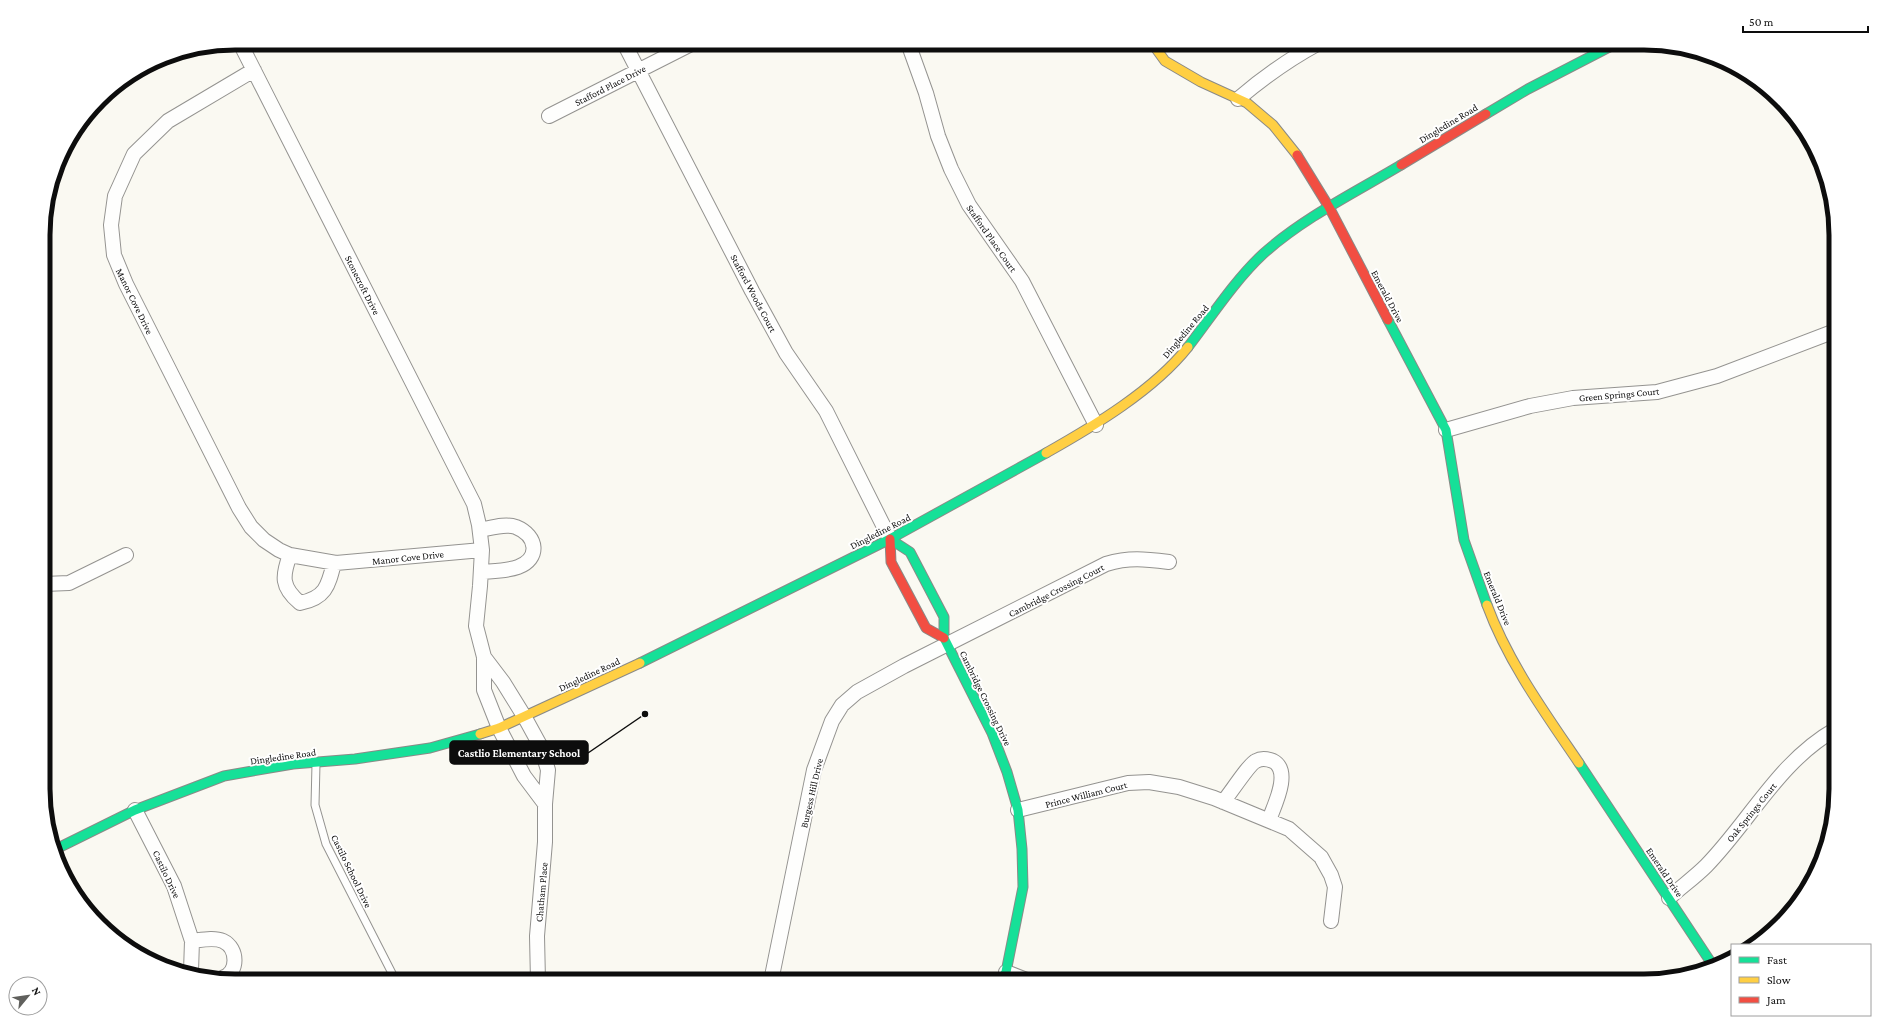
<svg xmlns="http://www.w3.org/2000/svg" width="1879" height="1024" font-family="'Crimson Pro',serif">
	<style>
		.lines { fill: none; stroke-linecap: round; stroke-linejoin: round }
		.lane-casing { stroke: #949390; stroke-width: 9 }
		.street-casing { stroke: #949390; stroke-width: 16 }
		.fast-casing { stroke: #8a8a87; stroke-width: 11 }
		.slow-casing { stroke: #8a8a87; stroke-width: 11 }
		.jam-casing { stroke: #8a8a87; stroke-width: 11 }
		.lane { stroke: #fefefd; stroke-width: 7 }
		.street { stroke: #fefefd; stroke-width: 14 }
		.fast { stroke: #16e098; stroke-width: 9 }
		.slow { stroke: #ffcf43; stroke-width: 9 }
		.jam { stroke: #f24e42; stroke-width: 9 }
		.labels { text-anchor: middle; stroke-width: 4; stroke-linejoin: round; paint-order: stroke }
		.street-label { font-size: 10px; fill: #0d0d0d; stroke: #fff }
		.rim { fill: none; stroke: #0d0d0d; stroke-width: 5 }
		.leader { fill: none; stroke: #0d0d0d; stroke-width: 1.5 }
		.callout-dot { fill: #0d0d0d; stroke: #fff; stroke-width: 1.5 }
		.callout { fill: #0d0d0d; stroke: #0d0d0d; stroke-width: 1.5 }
		.callout-label { font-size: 11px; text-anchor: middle; font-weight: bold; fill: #fff }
	</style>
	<rect width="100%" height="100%" fill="#faf9f2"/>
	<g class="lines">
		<defs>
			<path id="lane" d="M316,764L315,805L326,844L396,981"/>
			<path id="street" d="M240,43L474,504L479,525L482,550L480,586L476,626L484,657V690L499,728L524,776L545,804
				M624,43L752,291L786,353L826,411L890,539
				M908,43L926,93L938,136L951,169L969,205L1022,281L1096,425
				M254,70L168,121L134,154L115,196L111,225L114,255L126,284L239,508L251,527L264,540L279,550L290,555L336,563L482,550
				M1238,99C1264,77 1289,59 1319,43
				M549,116L693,43
				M1446,430L1530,406L1573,398L1657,392L1717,376L1835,331
				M480,530C491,528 505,523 516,527C538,536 540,559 518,567C507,571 492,571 481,572
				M290,555C282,576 281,587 300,603C325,598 328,587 334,563
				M44,584L69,583L126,555
				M484,657L503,682L524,716L541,747L548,770L545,804V842L537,936L538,981
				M1223,802C1230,794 1249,764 1256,761C1261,758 1268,759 1273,761C1292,771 1274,806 1269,820
				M135,810L174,886L192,941L191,971
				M1018,810L1128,783L1149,782L1179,787L1214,798L1289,829L1321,857L1331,875L1335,887L1331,921
				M1669,898C1681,887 1695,877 1706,866C1750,821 1779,761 1836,729
				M192,941C201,940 214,937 223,941C238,948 239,973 222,978
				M1006,972L1029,981
				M771,981L814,770L832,721L842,705L857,692L904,666L1106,564C1129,557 1145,559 1169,562"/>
			<path id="fast" d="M1486,114L1528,89L1617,43
				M1388,320L1446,430L1464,540L1487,605
				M1188,347C1211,317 1235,280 1263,254C1303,218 1354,193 1401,165
				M890,539L910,552L944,617V638L992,733L1007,772L1018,810L1022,849L1023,887L1006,972L1001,981
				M640,663L890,539L1046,453
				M1579,763L1714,967
				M54,850L135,810L224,776L293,764L355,759L430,748L480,734"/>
			<path id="slow" d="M1152,43L1165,61L1201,82L1247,103L1273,125L1297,155
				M1046,453C1094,426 1154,390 1188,347
				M1487,605C1508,662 1545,713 1579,763
				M480,734L499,728L640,663"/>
			<path id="jam" d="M1297,155L1329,207L1388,320
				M1401,165L1486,114
				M890,539L891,562L926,628L944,638"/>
		</defs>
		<use href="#lane" class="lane-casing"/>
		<use href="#street" class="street-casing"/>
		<use href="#fast" class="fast-casing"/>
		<use href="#slow" class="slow-casing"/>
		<use href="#jam" class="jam-casing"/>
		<use href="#lane" class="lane"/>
		<use href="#street" class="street"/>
		<use href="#fast" class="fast"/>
		<use href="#slow" class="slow"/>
		<use href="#jam" class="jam"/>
	</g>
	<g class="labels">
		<g class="street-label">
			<text transform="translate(610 85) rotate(-27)" y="4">Stafford Place Drive</text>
			<text transform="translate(1448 123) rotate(-31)" y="4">Dingledine Road</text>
			<text transform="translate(992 238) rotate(55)" y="4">Stafford Place Court</text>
			<text transform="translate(363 285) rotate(63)" y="4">Stonecroft Drive</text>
			<text transform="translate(754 293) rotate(62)" y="4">Stafford Woods Court</text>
			<text transform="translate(1388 296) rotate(62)" y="4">Emerald Drive</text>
			<text transform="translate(135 301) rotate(64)" y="4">Manor Cove Drive</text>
			<text transform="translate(1185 331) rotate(-50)" y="4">Dingledine Road</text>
			<text transform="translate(1619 394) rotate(-5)" y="4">Green Springs Court</text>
			<text transform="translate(880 531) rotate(-27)" y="4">Dingledine Road</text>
			<text transform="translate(408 557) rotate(-6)" y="4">Manor Cove Drive</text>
			<text transform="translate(1056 590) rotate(-27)" y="4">Cambridge Crossing Court</text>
			<text transform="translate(1498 598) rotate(68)" y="4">Emerald Drive</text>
			<text transform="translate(589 674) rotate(-25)" y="4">Dingledine Road</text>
			<text transform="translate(986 698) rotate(64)" y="4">Cambridge Crossing Drive</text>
			<text transform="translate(283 756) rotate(-8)" y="4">Dingledine Road</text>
			<text transform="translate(811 793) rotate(-77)" y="4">Burgess Hill Drive</text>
			<text transform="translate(1086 794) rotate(-14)" y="4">Prince William Court</text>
			<text transform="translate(1751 812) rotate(-51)" y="4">Oak Springs Court</text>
			<text transform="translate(352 871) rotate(64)" y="4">Castilo School Drive</text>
			<text transform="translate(1665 872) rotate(56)" y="4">Emerald Drive</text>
			<text transform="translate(167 874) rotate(65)" y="4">Castilo Drive</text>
			<text transform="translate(541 892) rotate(-85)" y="4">Chatham Place</text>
		</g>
	</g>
	<path d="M0 0H1879V1024H0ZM235 50H1644A185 185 0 0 1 1829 235V789A185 185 0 0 1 1644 974H235A185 185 0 0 1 50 789V235A185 185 0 0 1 235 50Z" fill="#fff" fill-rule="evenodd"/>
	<path class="rim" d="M235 50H1644A185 185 0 0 1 1829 235V789A185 185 0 0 1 1644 974H235A185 185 0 0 1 50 789V235A185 185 0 0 1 235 50Z"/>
	<path class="leader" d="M645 714L588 753"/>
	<circle class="callout-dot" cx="645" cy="714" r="4"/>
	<rect class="callout" x="450" y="741" width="138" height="23" rx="4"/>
	<g class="callout-label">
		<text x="519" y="757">Castlio Elementary School</text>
	</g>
	<rect x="1731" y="944" width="140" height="72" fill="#ffffff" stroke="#9e9e9e"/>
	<rect x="1739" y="957" width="20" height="6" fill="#16e098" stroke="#9e9e9e"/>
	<text x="1767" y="964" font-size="12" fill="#0d0d0d">Fast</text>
	<rect x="1739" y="977" width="20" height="6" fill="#ffcf43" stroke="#9e9e9e"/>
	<text x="1767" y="984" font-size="12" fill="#0d0d0d">Slow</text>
	<rect x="1739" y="997" width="20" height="6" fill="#f24e42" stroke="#9e9e9e"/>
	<text x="1767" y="1004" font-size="12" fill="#0d0d0d">Jam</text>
	<g transform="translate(28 996) rotate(61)"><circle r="19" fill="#ffffff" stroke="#9e9e9e"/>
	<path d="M0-3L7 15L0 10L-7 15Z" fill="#60605d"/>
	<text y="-6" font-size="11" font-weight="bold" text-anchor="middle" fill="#0d0d0d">N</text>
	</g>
	<path d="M1743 26v6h125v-6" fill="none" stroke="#0d0d0d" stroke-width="2"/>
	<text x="1749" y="26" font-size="12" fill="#0d0d0d" stroke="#ffffff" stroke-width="3" paint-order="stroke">50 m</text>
</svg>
